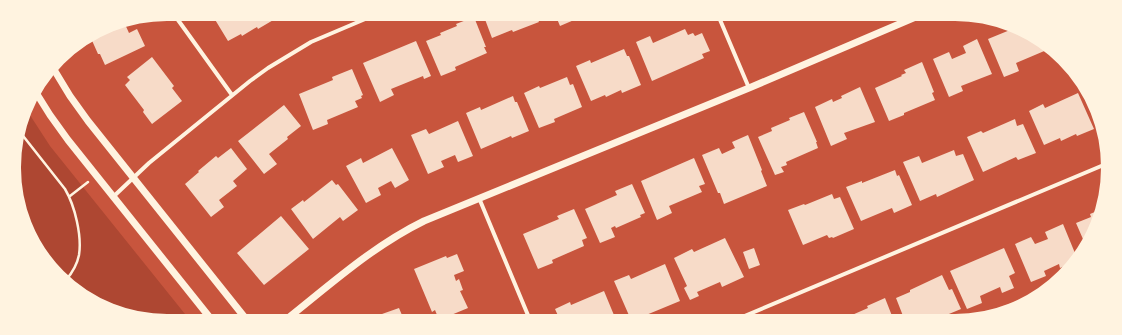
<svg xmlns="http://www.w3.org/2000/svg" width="1122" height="335" font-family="'IBM Plex Sans',sans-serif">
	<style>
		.green { fill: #ae4732 }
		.building { fill: #f7dbc8 }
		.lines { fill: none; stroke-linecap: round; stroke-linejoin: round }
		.path { stroke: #fff3e0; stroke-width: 2.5 }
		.minor { stroke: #fff3e0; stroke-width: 4 }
		.tertiary { stroke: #fff3e0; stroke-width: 7 }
		.rim { fill: none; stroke: #fff3e0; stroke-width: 2 }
	</style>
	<rect width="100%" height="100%" fill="#c8553d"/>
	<path class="green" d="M26,109L50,146L189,319H138L90,301L45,262L18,208L13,157Z"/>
	<path class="building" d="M211,13H272L275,19L258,29L257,27L242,36L241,34L228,41Z
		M483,14H543L544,17L538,20L539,22L513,32L512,30L492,38Z
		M555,14H572L574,20L560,26Z
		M474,17L486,47H484L487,53L455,67L456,70L441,76L426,41L441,35L440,33L457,26L456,24Z
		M124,22L129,33L137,29L145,46L105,65L100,54H98L90,36L109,25Z
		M1008,26L1040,39L1049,49L1016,63L1019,71L1004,77L988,39L1010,30Z
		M685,29L688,35L693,33L695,36L702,33L710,51L702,54L704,58L652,81L636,42L650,36L653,43Z
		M977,39L992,74L961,86L963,91L949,97L933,59L949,52L952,59L966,53L963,46Z
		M416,41L431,76L424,79L423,76L391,89L394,95L380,102L363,63Z
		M624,49L627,56H629L641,85L622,93L621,90L606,97L605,95L591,101L576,66L590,60L591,63Z
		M152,57L174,86L172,88L182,101L152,124L143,112L144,110L125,85L130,80L127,77Z
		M922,62L934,92L932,93L935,100L904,113V115L889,121L875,88L902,76L901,75L906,73L904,70Z
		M352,69L363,95L361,96L362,98L355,101L358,107L327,120L328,124L313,130L299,94L333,80L332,77Z
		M567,77L570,85L573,84L582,107L554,119L555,122L539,128L524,93L539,86L540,88Z
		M860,87L875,122L844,133L847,139L831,146L815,107L832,99L833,102L842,98L841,96Z
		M1078,93L1094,129L1077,136L1076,134L1061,141L1060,138L1044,145L1029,111L1043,104L1045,108Z
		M513,96L515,102H517L529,131L512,138L511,136L481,149L466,113L480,107L481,110Z
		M284,105L301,126L287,137L288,139L269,154L277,164L264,174L238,141Z
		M804,112L817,142H816L818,148L786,162L787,165L781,167L784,172L775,175L758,137L772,131L771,128L790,120L789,118Z
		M1015,119L1017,126L1023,124L1036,153L1018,160L1016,157L983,172L967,137L981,131L983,133Z
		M458,121L473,156L458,162L455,155L441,161L444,167L428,174L411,135L426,129L429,134Z
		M748,135L762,170L761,171L767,186L724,204L720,193H718L702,155L719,148L722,154L735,148L732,142Z
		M231,148L247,169L233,181L237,186L219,200L224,207L211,217L185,184L199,172L198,171L216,156L218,158Z
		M392,148L409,180L395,188L391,181L378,188L381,195L366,203L346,166L361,158L363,163Z
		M954,150L956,156L963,154L974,180L937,197L936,194L920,201L903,162L919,156L922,163Z
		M694,158L705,184L699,186L702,192L669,206L672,213L657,220L641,181Z
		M895,170L897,176L899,175L912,205L894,213L892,208L861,221L846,187L862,181V183Z
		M332,180L336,185L338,184L358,210L343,221L340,217L313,239L291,209L303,200L304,202Z
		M632,184L645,213L640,215L641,217L616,228L615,226L611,228L615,237L600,243L585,209L617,195L615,191Z
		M832,194L834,199L840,197L854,229L833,238L832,237L829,238L827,235L803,245L788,210L804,204L805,205Z
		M574,209L587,238L582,240L584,246L552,260L553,263L538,269L523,234L559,219L557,216Z
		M1102,209L1093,236L1086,246L1076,223L1091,217L1090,214Z
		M281,216L309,249L264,285L237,253Z
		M1063,224L1077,258L1074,262L1060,268L1059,264L1044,271L1046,276L1031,282L1015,244L1031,237L1035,244L1048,239L1045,232Z
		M725,238L744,277L722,287L720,282L697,292L699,296L690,300L684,288L687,286L674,258L692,249L694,252Z
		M754,248L760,265L749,269L743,252Z
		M1004,248L1015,273L1009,276L1014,288L1002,293L1000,287L980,296L982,303L967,309L950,271Z
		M457,254L464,271L454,275L456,281L459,279L463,290L460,291L468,308L439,320L435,310L432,312L414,269L446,256L447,258Z
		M665,264L680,301L634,320H631L614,281L629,275L631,279Z
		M942,275L949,290L952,289L961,309L932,321H905L896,298L910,292V290Z
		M604,291L616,320H560L555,309L570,302L571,305Z
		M885,298L894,321L844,320L853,317L852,315L868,308L867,306Z
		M399,308L404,320H385L382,314Z
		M485,314L487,320H471Z"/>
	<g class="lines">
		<path class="path" d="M20,132L65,189C75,206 82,236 79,255C77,265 72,273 66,280
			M70,196L88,182"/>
		<path class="minor" d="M173,13L232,95
			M718,15L749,88
			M113,197L149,163L250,81L268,68L311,42L377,14
			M479,198L530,320
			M735,320L1106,164"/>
		<path class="tertiary" d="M53,68L70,96L88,121L246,319
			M35,91L50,115L68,140L211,319
			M287,319C331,284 373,246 424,221L749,88L918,16"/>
	</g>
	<path d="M0 0H1122V335H0ZM167 20H955A147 147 0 0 1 1102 167V168A147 147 0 0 1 955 315H167A147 147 0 0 1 20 168V167A147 147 0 0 1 167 20Z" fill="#fff3e0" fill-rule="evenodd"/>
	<path class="rim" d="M167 20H955A147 147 0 0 1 1102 167V168A147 147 0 0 1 955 315H167A147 147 0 0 1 20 168V167A147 147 0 0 1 167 20Z"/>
</svg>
